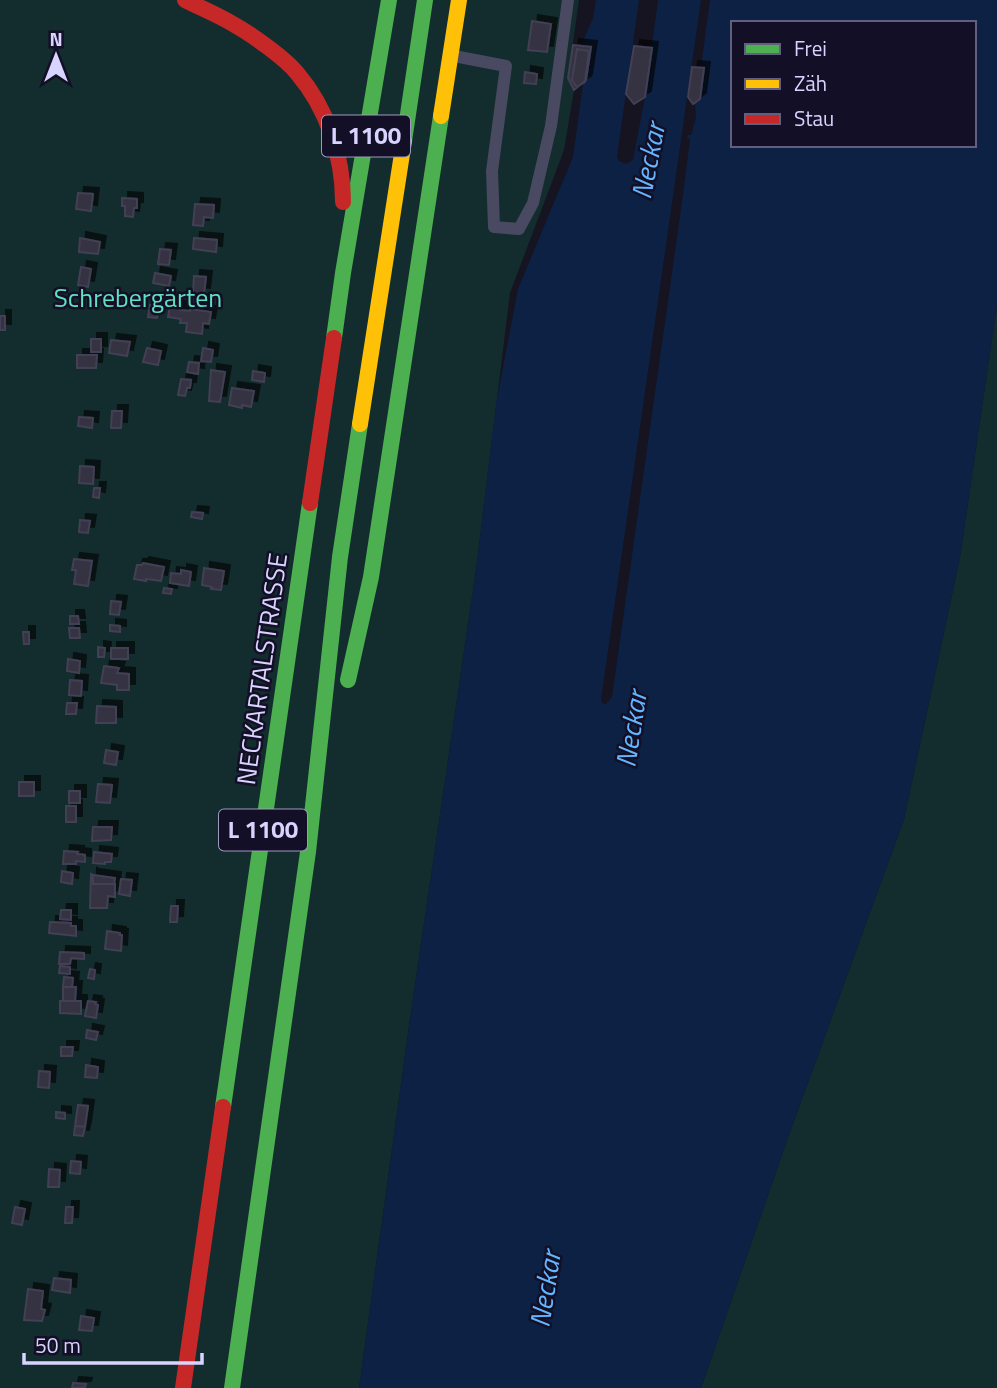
<svg xmlns="http://www.w3.org/2000/svg" width="997" height="1388" font-family="'Titillium Web',sans-serif">
	<style>
		.green { fill: #132c2d }
		.water { fill: #0d2144; fill-rule: evenodd }
		.building { fill: #343243; stroke: #433f54; stroke-width: 2; filter: url(#shadow) }
		.lines { fill: none; stroke-linecap: round; stroke-linejoin: round }
		.lane { stroke: #4a4962; stroke-width: 12 }
		.fast { stroke: #4caf50; stroke-width: 16 }
		.slow { stroke: #ffc107; stroke-width: 16 }
		.jam { stroke: #c62828; stroke-width: 16 }
		.labels { text-anchor: middle; stroke-width: 5; stroke-linejoin: round; paint-order: stroke }
		.shield { fill: #130f26; stroke: #9e99be; stroke-width: 2 }
		.shield-label { font-size: 24px; font-weight: bold; fill: #d9d4ff }
		.park-label { font-size: 26px; fill: #5fe0c0; stroke: #130f26 }
		.street-label { font-size: 26px; fill: #d9d4ff; stroke: #130f26 }
		.water-label { font-size: 28px; font-style: italic; fill: #62b6ff; stroke: #130f26 }
	</style>
	<defs>
		<filter id="shadow"><feDropShadow dx="6" dy="-6" stdDeviation="0" flood-color="#0009"/></filter>
	</defs>
	<rect width="100%" height="100%" fill="#161421"/>
	<path class="green" d="M0,0H579L568,78L574,90L564,150L510,293L476,570L410,1019L359,1388H0Z
		M997,305V1388H701L786,1143L904,819L960,557Z"/>
	<path class="water" d="M596,0H639L617,157L619,161L626,164L633,160L645,97L658,0H701L601,699L602,703L606,704L612,697L683,195L690,139L687,138L688,135H691L696,118L695,102L700,99L704,68L701,67L710,0H997V305L960,557L904,819L786,1143L701,1388H359L410,1019L476,570L496,404L518,289L573,157L583,84L586,80L591,48L581,46L593,18ZM733,23H974V145H733Z"/>
	<path class="building" d="M532,21L551,24L547,52L528,50Z
		M573,45L591,47L586,80L574,90L568,78Z
		M634,46L652,48L645,97L634,104L626,94Z
		M577,49L589,51L585,82L577,87L572,80Z
		M692,67L704,68L700,99L693,104L688,97Z
		M525,72L537,74L536,84L524,83Z
		M78,193L93,194L91,211L76,209Z
		M122,198L137,199V208H134L133,217L125,216V206H122Z
		M195,204L214,205L213,218L204,217L203,226L193,225Z
		M80,238L100,242L98,254L79,252Z
		M194,238L217,240L216,252L193,249Z
		M160,249L171,250L169,265L158,264Z
		M81,267L91,269L88,287L78,285Z
		M155,273L171,276L169,286L153,283Z
		M194,276L206,277L204,294L193,293Z
		M150,305L159,307L157,318L148,317Z
		M170,306L180,307V310L190,311V309L211,312L209,324L203,323L202,334L186,332L187,323H180L181,319L168,317Z
		M0,316H5V330H0Z
		M91,339H101V352H91Z
		M111,340L130,342L127,356L109,353Z
		M147,348L161,351L158,365L143,362Z
		M203,348L213,350L211,362L201,361Z
		M77,355H97L96,368H77Z
		M189,362L199,363L198,374L187,372Z
		M211,370L225,372L220,402L209,401Z
		M253,371L265,373L264,382L252,380Z
		M181,379L191,380L190,388H187L185,396L178,395Z
		M232,388L254,391L251,407L242,405V408L229,405Z
		M112,411H122L121,428H111Z
		M79,417L93,418L92,428L78,426Z
		M80,466L94,467L93,484L79,483Z
		M94,488H100L99,498L93,497Z
		M192,512L203,513L202,519L191,517Z
		M80,520L90,521L88,533L79,532Z
		M74,559L92,561L88,586L74,584L76,570H72Z
		M143,563L164,567L161,581L146,579V581L134,579L137,565H142Z
		M204,568L224,571L221,590L211,589L212,587L202,585Z
		M181,570L191,572L189,586L170,583L171,573L181,574Z
		M164,588L172,589L171,594L163,593Z
		M111,601L121,602L119,615L110,614Z
		M70,616H78L79,624H70Z
		M110,625L120,626V632L110,631Z
		M69,628H79L80,638H70Z
		M23,632H29V644H24Z
		M98,647L105,648L104,657H98Z
		M111,648H128V659H111Z
		M68,659L80,661L79,673L67,671Z
		M104,666L119,668L117,673L129,674V690H117V685L101,683Z
		M70,680L82,681L81,696L69,695Z
		M67,703H77L76,714H66Z
		M97,706L116,707V723H96Z
		M106,750L118,752L116,765L104,763Z
		M19,782H34V796H19Z
		M98,784L112,785L110,803L96,802Z
		M69,791H80V803H69Z
		M66,806H76V822H66Z
		M93,827H112L111,840L92,841Z
		M64,851L78,852L77,854L85,855V862L76,861V864H63Z
		M94,852L112,854L111,862H105V864L93,863Z
		M62,871L73,873L72,884L61,882Z
		M91,874L93,875V884H115V897L108,896L107,908H90Z
		M93,875L115,878L114,884H93Z
		M121,879L132,880L130,896L119,894Z
		M171,906H178L177,922H170Z
		M61,910H71V920L60,919Z
		M50,922L71,923V926H76V936L49,933Z
		M107,931L120,933V935H122L121,951L105,949Z
		M60,952L84,953V959L71,958L70,964H59Z
		M60,966L70,967V974L59,973Z
		M90,969L95,970L94,979L88,978Z
		M64,977L73,978L72,987H63Z
		M63,987H76L75,1001H63Z
		M60,1001H81V1014L60,1013Z
		M88,1001L96,1002L95,1004L98,1005L96,1018L85,1016Z
		M87,1030L98,1032L96,1040L86,1038Z
		M61,1047H73L72,1056H61Z
		M86,1065L98,1067L97,1078L85,1077Z
		M39,1071L50,1072L49,1088L38,1087Z
		M78,1105L88,1106L85,1127L75,1126Z
		M56,1112L65,1113V1119L56,1118Z
		M75,1126L85,1127L83,1136L74,1135Z
		M71,1161L81,1162L80,1174L70,1173Z
		M49,1169L60,1170L59,1187H48Z
		M15,1207L25,1209L22,1225L12,1223Z
		M66,1207H73L72,1223H65Z
		M54,1278L71,1280L70,1293L52,1290Z
		M28,1289L43,1291L41,1309L45,1310L42,1321L24,1320Z
		M81,1316L94,1318L92,1331L79,1330Z
		M73,1383L86,1384L85,1387L72,1388Z"/>
	<g class="lines">
		<path class="lane" d="M454,56L506,66L492,171L494,227L519,229L533,203L551,126L568,0"/>
		<path class="fast" d="M404,141L425,0
			M334,338L343,273L389,0
			M348,680L371,577L441,116
			M223,1107L310,503
			M232,1388L308,852L340,557L360,424"/>
		<path class="slow" d="M441,116L459,0
			M360,424L404,141"/>
		<path class="jam" d="M185,0C201,8 218,15 233,24C251,34 285,58 297,73C327,108 343,156 343,202
			M310,503L334,338
			M183,1388L223,1107"/>
	</g>
	<g class="labels">
		<g class="shield">
			<rect x="322" y="115.5" width="88" height="41" rx="5"/>
			<rect x="219" y="809.5" width="88" height="41" rx="5"/>
		</g>
		<g class="shield-label">
			<text x="366" y="144">L 1100</text>
			<text x="263" y="838">L 1100</text>
		</g>
		<g class="park-label">
			<text x="138" y="307">Schrebergärten</text>
		</g>
		<g class="street-label">
			<text transform="translate(262 669) rotate(-82)" y="9">NECKARTALSTRASSE</text>
		</g>
		<g class="water-label">
			<text transform="translate(648 161) rotate(-79)" y="10">Neckar</text>
			<text transform="translate(631 729) rotate(-81)" y="10">Neckar</text>
			<text transform="translate(545 1289) rotate(-81)" y="10">Neckar</text>
		</g>
	</g>
	<rect x="731" y="21" width="245" height="126" fill="#130f26" stroke="#625e7d" stroke-width="2"/>
	<rect x="745" y="44" width="35" height="10" fill="#4caf50" stroke="#625e7d" stroke-width="2"/>
	<text x="794" y="56" font-size="21" fill="#d9d4ff">Frei</text>
	<rect x="745" y="79" width="35" height="10" fill="#ffc107" stroke="#625e7d" stroke-width="2"/>
	<text x="794" y="91" font-size="21" fill="#d9d4ff">Zäh</text>
	<rect x="745" y="114" width="35" height="10" fill="#c62828" stroke="#625e7d" stroke-width="2"/>
	<text x="794" y="126" font-size="21" fill="#d9d4ff">Stau</text>
	<g transform="translate(56 56)" stroke="#130f26" stroke-width="5" paint-order="stroke">
	<path d="M0-5L12 26L0 18L-12 26Z" fill="#d9d4ff"/>
	<text y="-10" font-size="19" font-weight="bold" text-anchor="middle" fill="#d9d4ff">N</text>
	</g>
	<path d="M24 1353v10h178v-10" fill="none" stroke="#d9d4ff" stroke-width="3.5"/>
	<text x="35" y="1353" font-size="21" fill="#d9d4ff" stroke="#130f26" stroke-width="5" paint-order="stroke">50 m</text>
</svg>
